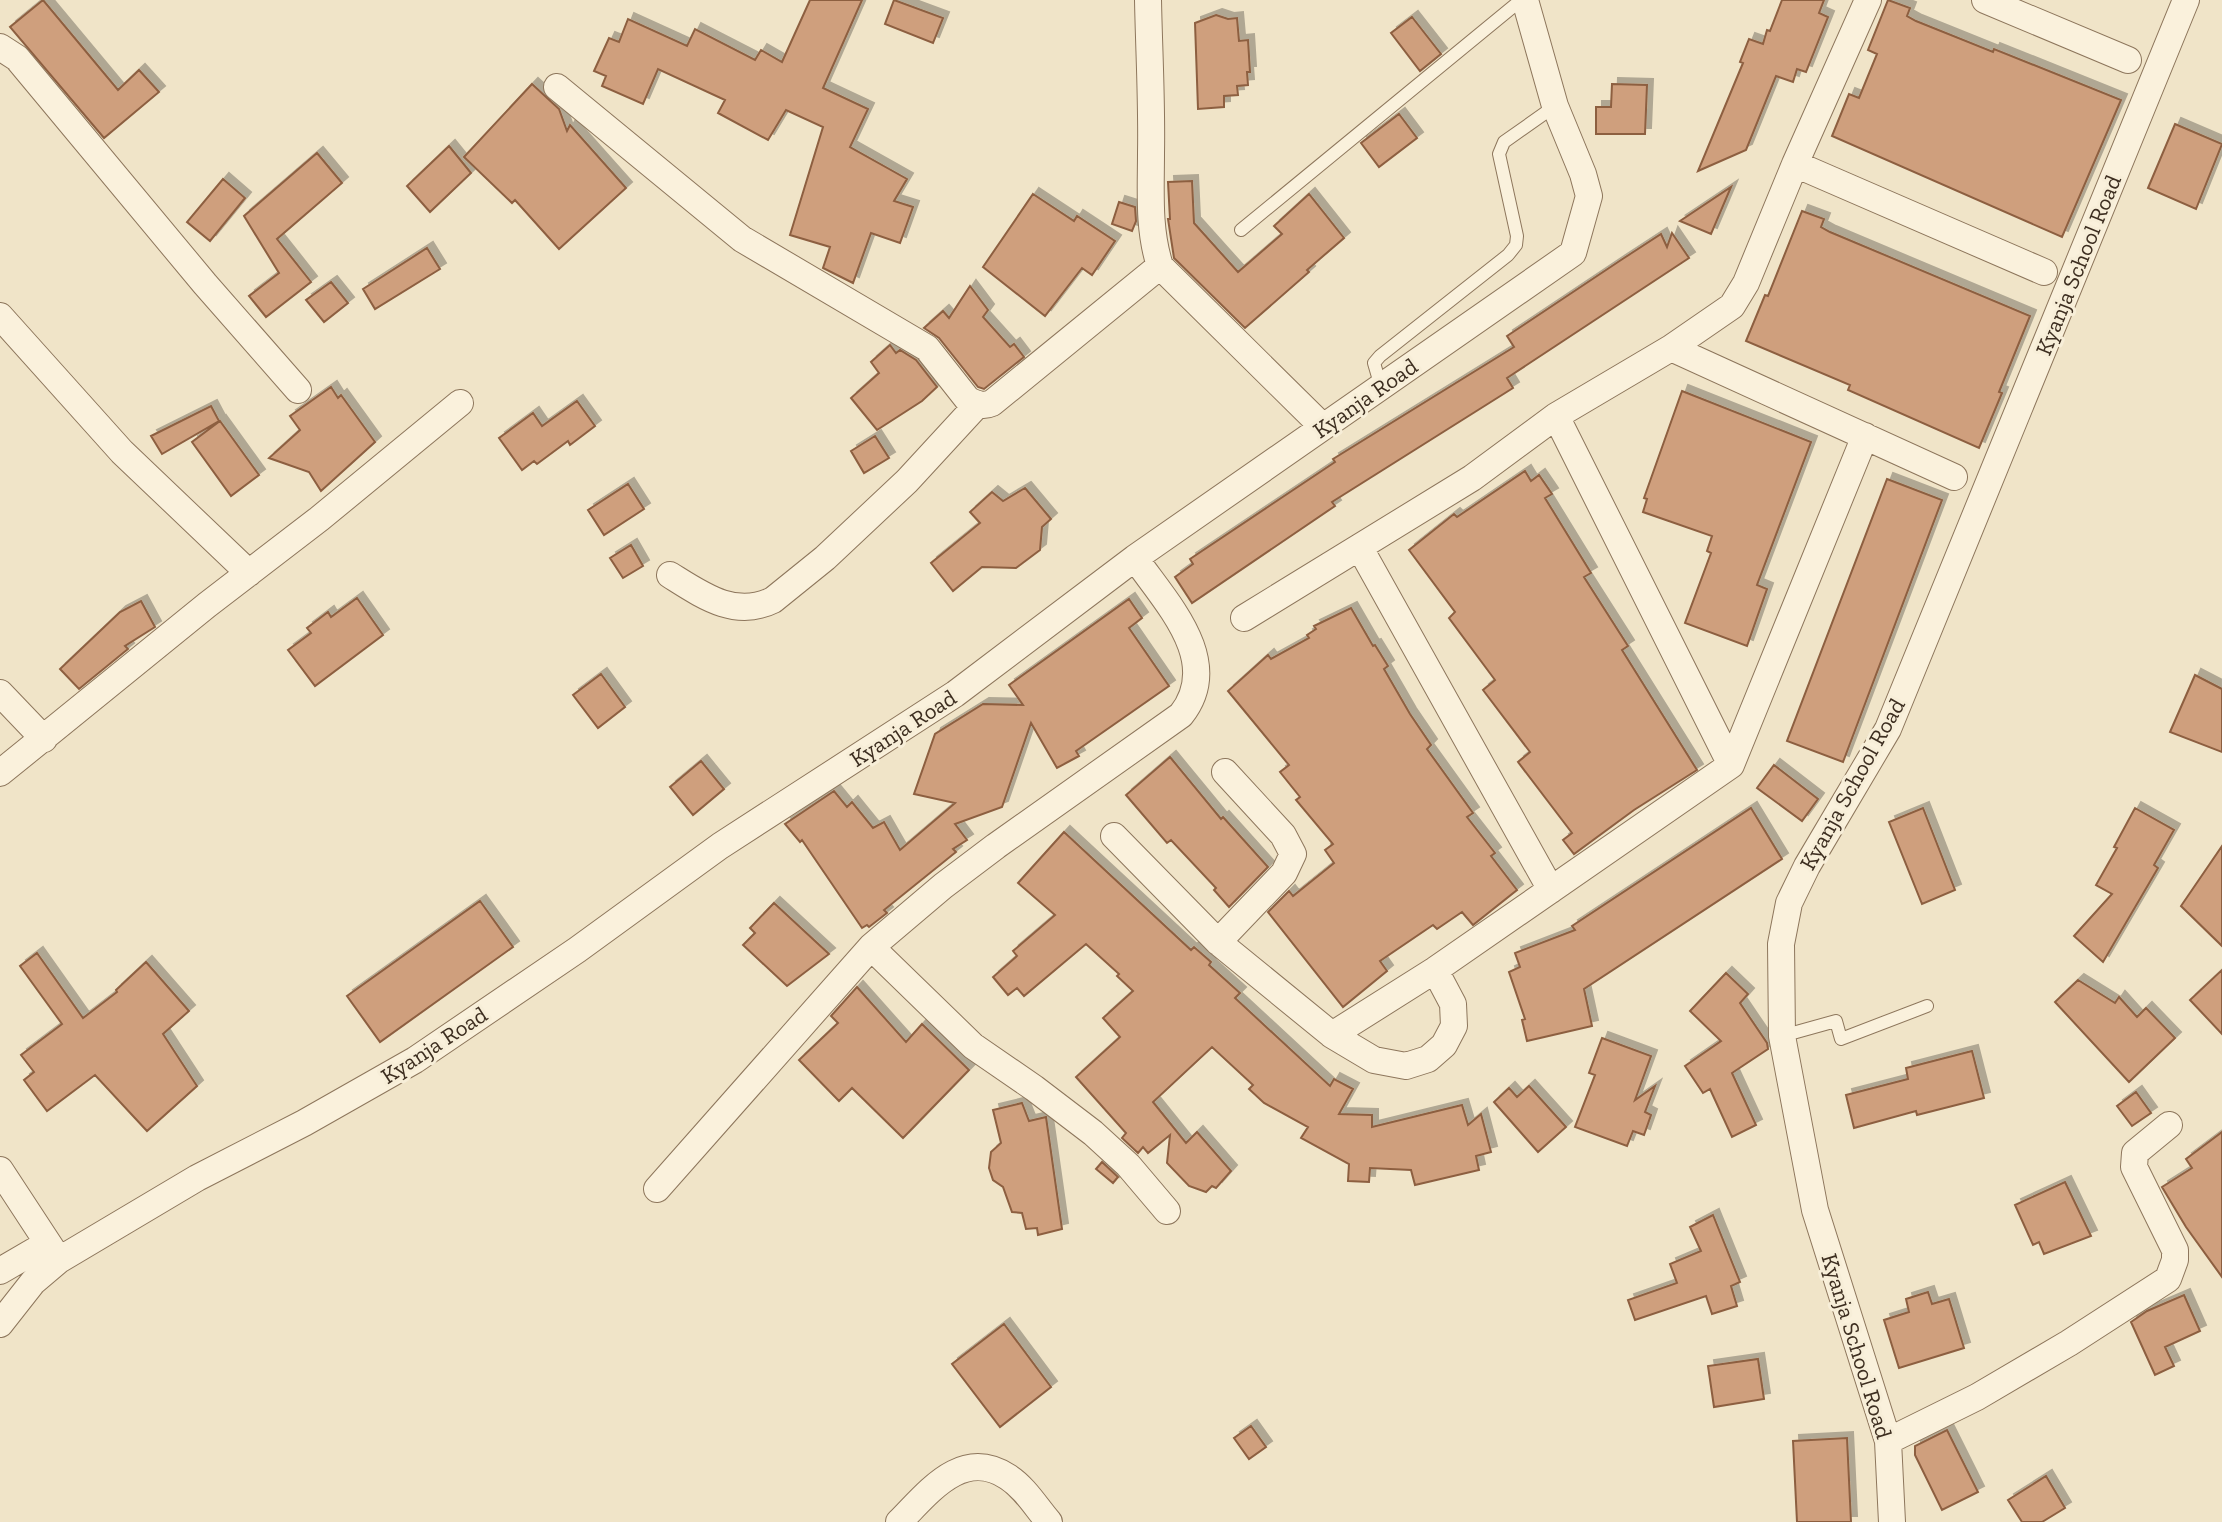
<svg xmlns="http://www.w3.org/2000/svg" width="2222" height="1522" font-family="'Zilla Slab',serif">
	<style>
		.building { fill: #cf9f7d; stroke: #8d5f41; stroke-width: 2; filter: url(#shadow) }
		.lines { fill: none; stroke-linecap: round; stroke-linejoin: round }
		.service-casing { stroke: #8d765c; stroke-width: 14 }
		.minor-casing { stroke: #8d765c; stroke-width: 28 }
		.service { stroke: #faf1dc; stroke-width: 12 }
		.minor { stroke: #faf1dc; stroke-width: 26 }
		.labels { text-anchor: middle; stroke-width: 6; stroke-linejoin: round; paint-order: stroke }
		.street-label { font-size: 23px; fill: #3d2e20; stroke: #f7eed8 }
	</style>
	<defs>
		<filter id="shadow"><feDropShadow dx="6" dy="-6" stdDeviation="0" flood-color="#0004"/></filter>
	</defs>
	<rect width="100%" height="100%" fill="#f0e4c8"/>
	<path class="building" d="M43,0L118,90L139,70L159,92L104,138L10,27Z
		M810,0H862L823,88L868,109L850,147L907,179L894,201L913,207L900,243L871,233L853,283L823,268L830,247L790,235L823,127L786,110L768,140L718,113L725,100L658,69L643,104L602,86L606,76L594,71L609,38L619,42L628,19L687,46L695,29L755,60L761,50L782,62Z
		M894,0L943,18L933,43L885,24Z
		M1782,0H1824L1819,13L1828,17L1806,72L1797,69L1793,82L1776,76L1746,150L1698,171L1743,63L1740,62L1749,39L1763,44L1767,30L1770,31Z
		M1888,0L1910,8L1907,16L1916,21L1993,52L1994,49L2121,100L2062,237L1832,136L1849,94L1859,98L1877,54L1868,50Z
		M1216,15L1228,19L1237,18L1239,41L1248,40L1250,72H1247L1248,85L1237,86L1238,95L1224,96V107L1198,109L1195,23Z
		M1412,17L1441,54L1420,71L1391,33Z
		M532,84L559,109L567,131L570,125L626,188L559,249L515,200L512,203L464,157Z
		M1612,84L1647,85L1645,134H1596V107H1611Z
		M1399,114L1417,138L1379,167L1361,143Z
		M2175,124L2222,144L2196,209L2148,188Z
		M449,146L471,173L430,212L407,186Z
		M317,153L342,183L277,239L311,282L266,317L249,296L279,273L244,216Z
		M223,179L245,198L210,241L187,222Z
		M1192,181L1194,223L1238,272L1282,234L1274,226L1309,194L1344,238L1307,270L1309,272L1245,328L1174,258L1168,219H1170L1168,182Z
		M1731,187L1711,234L1680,221Z
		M1033,194L1074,221L1077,216L1115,241L1092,275L1082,268L1045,316L983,267Z
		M1119,202L1135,207L1136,221L1132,231L1112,224Z
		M1802,211L1824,219L1821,227L1830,232L2030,316L1999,392L2002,393L1979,448L1848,390L1850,385L1746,341L1765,295L1768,296Z
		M1672,233L1689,258L1507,378L1513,388L1332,502L1335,506L1192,603L1175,577L1193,564L1190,559L1335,462L1333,459L1514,347L1507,336L1621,260L1661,234L1667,247Z
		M427,248L440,269L375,309L363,289Z
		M331,282L348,303L324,322L306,300Z
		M970,286L988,310L983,317L1010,347L1014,344L1024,357L984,389L978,387L939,338L924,328L943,311L949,318Z
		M890,345L896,353L900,350L916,360L937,387L922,401L877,430L851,398L879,373L871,362Z
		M331,387L338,398L341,395L375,442L321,491L309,472L269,458L300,430L290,416Z
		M1682,391L1811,442L1757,585L1767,589L1747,646L1685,623L1711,553L1707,551L1712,536L1643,512L1647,499L1644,498Z
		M577,401L595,426L570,445L568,441L537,464L534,461L522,470L499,438L533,413L542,426Z
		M211,406L219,421L162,454L151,436Z
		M220,421L259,475L231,496L192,442Z
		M875,436L889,458L864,473L851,451Z
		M1525,471L1531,481L1539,475L1552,494L1545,498L1591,573L1584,577L1628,646L1622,650L1697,770L1634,810L1574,854L1563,840L1572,833L1518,762L1530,752L1483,690L1495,680L1449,618L1455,612L1409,550L1454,514L1457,517Z
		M1887,479L1942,500L1843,762L1787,741Z
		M628,484L644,509L604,535L588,510Z
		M1025,488L1051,519L1042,527L1040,550L1016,568L982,567L953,591L931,563L980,523L970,512L992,492L1003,501Z
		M631,545L643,566L623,578L610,558Z
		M357,598L383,635L315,686L288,650L311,633L307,628L328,612L331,617Z
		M1129,599L1142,618L1129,628L1169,686L1076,751L1079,756L1057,768L1031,723L1002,807L955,824L967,840L953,849L956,852L884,910L887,913L869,927L867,925L862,928L802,840L800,842L785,824L834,791L847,807L852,802L873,828L884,822L900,850L955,803L914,794L935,734L983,704L1023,705L1009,685Z
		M141,601L155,627L125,646L128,649L79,689L60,669L120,612Z
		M1351,608L1373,646L1375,645L1388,666L1384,669L1410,714L1431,745L1427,749L1473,813L1467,817L1495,853L1491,856L1517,890L1473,925L1462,912L1437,929L1433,925L1380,961L1387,971L1343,1007L1268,912L1289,891L1293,896L1334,863L1325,850L1333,844L1296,800L1300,797L1280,772L1289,765L1228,691L1268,655L1271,659L1309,638L1307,635L1316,629L1314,626Z
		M601,674L625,707L598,728L573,695Z
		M2195,675L2222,689V752L2170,732Z
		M1170,757L1221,819L1223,817L1268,867L1229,907L1214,890L1216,888L1171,840L1167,843L1126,795Z
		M701,761L724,789L693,815L670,787Z
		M1774,765L1818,799L1802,821L1757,788Z
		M1751,808L1782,859L1584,989L1592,1026L1527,1041L1522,1020L1525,1019L1509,972L1520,967L1515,953L1575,930L1572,926Z
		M1923,808L1955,890L1922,904L1889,822Z
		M2135,808L2174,830L2154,865L2158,868L2103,962L2074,936L2112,894L2096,885L2117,848L2114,847Z
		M1064,832L1191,950L1194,947L1211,962L1209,965L1240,993L1235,998L1330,1086L1334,1079L1353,1089L1339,1114L1372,1115V1127L1462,1105L1468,1125L1481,1114L1491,1152L1476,1156L1479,1170L1415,1185L1411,1170L1370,1168L1369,1182L1348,1181L1349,1164L1301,1138L1308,1127L1264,1103L1249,1089L1253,1085L1212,1047L1153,1102L1186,1143L1197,1132L1231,1171L1216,1188L1212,1186L1206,1192L1189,1186L1167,1163L1170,1135L1148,1153L1143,1147L1138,1153L1122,1138L1126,1133L1076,1077L1120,1037L1103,1018L1133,991L1117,976L1119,974L1086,944L1024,996L1017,988L1008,995L993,977L1017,956L1013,951L1055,915L1018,883Z
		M2222,846V946L2181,906Z
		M480,901L513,947L380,1042L347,996Z
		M774,903L829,954L787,986L743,945L755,933L750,928Z
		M37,953L83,1018L117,992L116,990L146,962L189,1011L163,1034L197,1086L147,1131L95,1075L47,1111L24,1080L34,1072L21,1055L62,1024L20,966Z
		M2222,970V1034L2190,1000Z
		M1726,973L1748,994L1740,1003L1767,1043L1768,1049L1732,1073L1756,1125L1732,1137L1710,1089L1703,1093L1685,1066L1721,1041L1690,1011Z
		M2078,980L2115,1003L2119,997L2137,1017L2146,1008L2175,1038L2129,1082L2055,1002Z
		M857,987L906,1042L922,1024L969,1070L903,1138L852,1088L839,1101L799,1060L838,1023L831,1016Z
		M1602,1038L1651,1056L1635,1100L1655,1086L1645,1112L1651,1115L1644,1135L1633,1131L1627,1146L1575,1127L1595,1075L1589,1073Z
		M1972,1051L1984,1098L1917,1115L1916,1111L1854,1128L1846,1095L1908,1079L1906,1068Z
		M1529,1086L1566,1127L1538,1152L1494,1102L1509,1088L1517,1097Z
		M2136,1092L2151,1113L2132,1126L2117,1106Z
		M1022,1103L1029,1121L1046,1117L1062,1229L1038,1235L1037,1228L1026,1229L1022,1213L1012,1212L1003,1187L993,1180L989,1168L991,1152L1001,1143L993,1110Z
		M2222,1132V1277L2186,1227L2162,1187L2192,1168L2186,1159Z
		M1102,1162L1118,1177L1113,1183L1096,1169Z
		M2065,1182L2091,1236L2044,1254L2039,1242L2033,1245L2015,1205Z
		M1713,1215L1740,1282L1731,1286L1737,1306L1712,1314L1706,1296L1635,1320L1628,1300L1677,1283L1670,1264L1701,1251L1690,1227Z
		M1928,1292L1932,1304L1949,1299L1964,1348L1899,1368L1884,1320L1909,1312L1906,1299Z
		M2184,1295L2200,1331L2165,1347L2174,1366L2155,1375L2131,1322L2147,1311Z
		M1004,1324L1051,1387L1000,1427L952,1364Z
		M1758,1359L1764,1399L1714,1407L1708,1366Z
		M1251,1426L1266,1447L1249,1459L1234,1438Z
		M1947,1430L1978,1492L1942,1510L1915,1455V1446Z
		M1847,1438L1851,1522H1797L1793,1441Z
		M2046,1476L2065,1508L2042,1522H2022L2008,1500Z"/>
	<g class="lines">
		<defs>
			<path id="service" d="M1241,230L1521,0
				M1381,387L1374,363L1380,356L1508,255L1516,245L1517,236L1499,154L1504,142L1555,106
				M1782,1036L1836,1021L1841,1039L1927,1006"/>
			<path id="minor" d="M1148,0C1149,51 1152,102 1151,153C1151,191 1148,229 1160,266L1323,427
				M1985,0L2128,60
				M0,47L17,58L205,284L298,390
				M557,87L742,239L927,348L968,400C977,404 983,407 992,403L1160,266
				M1795,164L2044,272
				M0,316L122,452L249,573
				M1671,348L1954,477
				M1360,548L1551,890
				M670,575C702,595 735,619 773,600L825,558L907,481L977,405
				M1244,618L1472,478L1556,416L1671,348L1732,306L1746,283L1795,164L1868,0
				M0,693L44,739
				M1731,765L1865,436
				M0,773L207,605L319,519L460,403
				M1114,836L1218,942L1332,1035L1435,970L1731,765L1556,416
				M1218,942L1284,873L1293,854L1283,835L1225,772
				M871,947L973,1046L1034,1088L1093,1133L1128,1165L1167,1211
				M1332,1035L1374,1060L1406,1066L1428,1059L1444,1045L1454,1026L1453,1004L1435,970
				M0,1170L59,1260
				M657,1189L871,947L943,886L996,846L1181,715C1224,661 1166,603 1135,558
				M0,1271L48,1243
				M0,1324L33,1282L59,1260L197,1178L304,1123L415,1060L577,950L720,846L955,694L1135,558L1573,253L1589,196L1583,174L1555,106L1525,0
				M1888,1441L1977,1397L2069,1343L2168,1279L2175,1260V1250L2134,1167L2135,1153L2169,1125
				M899,1522C929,1492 962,1447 1008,1477C1025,1488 1036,1507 1049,1522
				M1892,1522L1888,1441L1815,1210L1782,1036L1781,944L1789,903L1807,866L1888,729L2186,0"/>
		</defs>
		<use href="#service" class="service-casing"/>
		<use href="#minor" class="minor-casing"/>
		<use href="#service" class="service"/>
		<use href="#minor" class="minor"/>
	</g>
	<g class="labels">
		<g class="street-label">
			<text transform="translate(2078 265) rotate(-68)" y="8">Kyanja School Road</text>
			<text transform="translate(1365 398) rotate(-35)" y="8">Kyanja Road</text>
			<text transform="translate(903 728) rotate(-33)" y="8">Kyanja Road</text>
			<text transform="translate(1852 784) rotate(-61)" y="8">Kyanja School Road</text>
			<text transform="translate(434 1045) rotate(-33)" y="8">Kyanja Road</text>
			<text transform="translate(1857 1346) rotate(73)" y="8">Kyanja School Road</text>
		</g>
	</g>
</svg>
